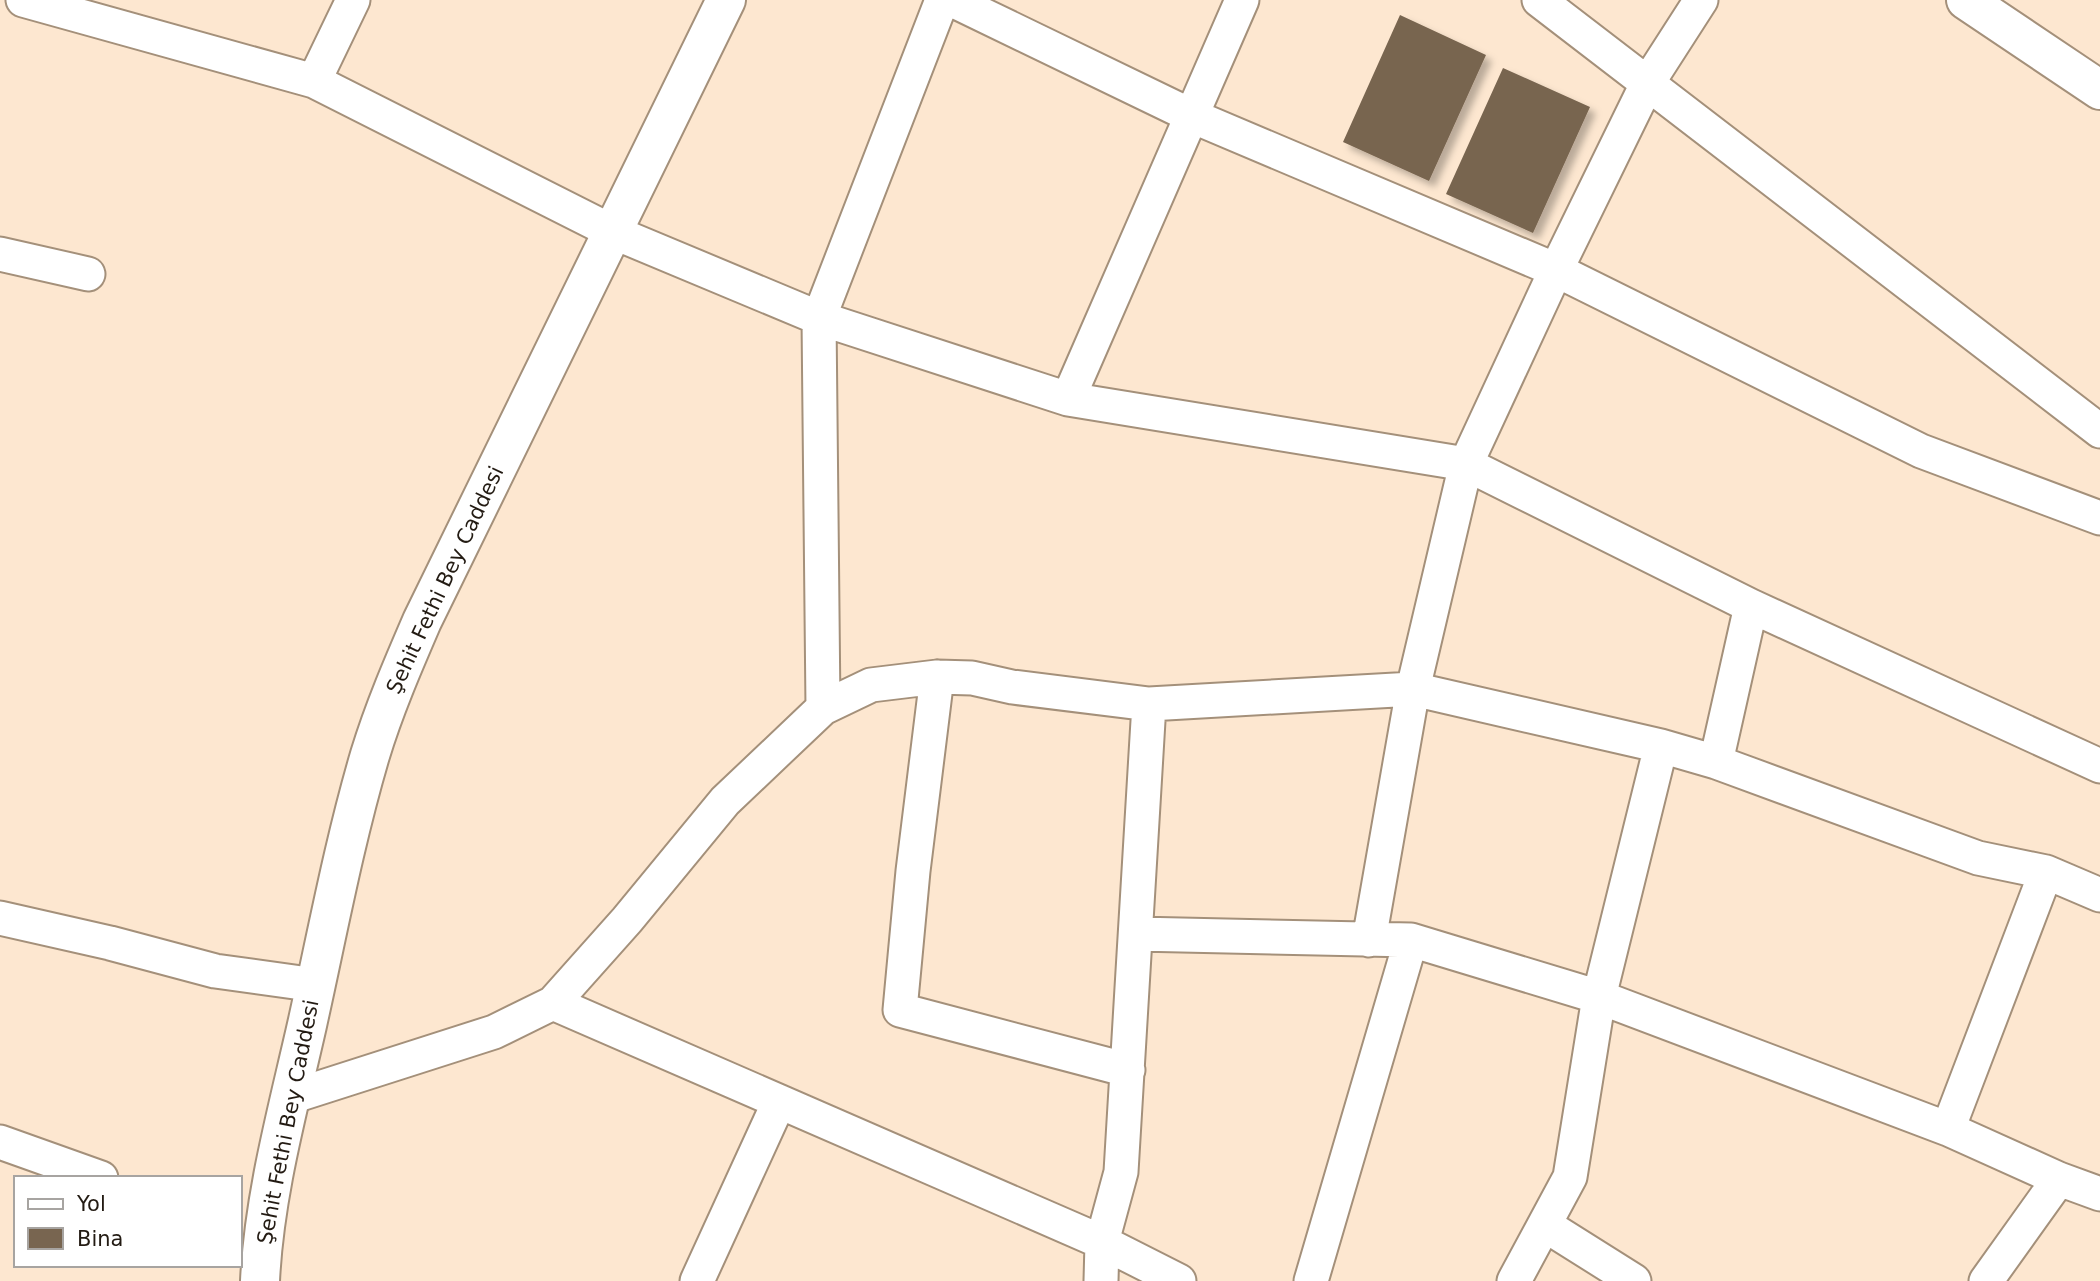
<svg xmlns="http://www.w3.org/2000/svg" width="2100" height="1281" font-family="'DejaVu Sans',sans-serif">
	<style>
		.building { fill: #786550; filter: url(#shadow) }
		.lines { fill: none; stroke-linecap: round; stroke-linejoin: round }
		.minor-casing { stroke: #a4907a; stroke-width: 37 }
		.tertiary-casing { stroke: #a4907a; stroke-width: 42 }
		.secondary-casing { stroke: #a4907a; stroke-width: 42 }
		.minor { stroke: #fff; stroke-width: 33 }
		.tertiary { stroke: #fff; stroke-width: 38 }
		.secondary { stroke: #fff; stroke-width: 38 }
		.labels { text-anchor: middle; stroke-width: 5; stroke-linejoin: round; paint-order: stroke }
		.street-label { font-size: 21px; fill: #231b13; stroke: #fff }
	</style>
	<defs>
		<filter id="shadow"><feDropShadow dx="6" dy="6" stdDeviation="3.5" flood-color="#0004"/></filter>
	</defs>
	<rect width="100%" height="100%" fill="#fde7d0"/>
	<path class="building" d="M1400,15L1486,55L1429,181L1343,142Z
		M1503,68L1590,107L1533,233L1446,194Z"/>
	<g class="lines">
		<defs>
			<path id="minor" d="M23,0L314,81L613,232L819,318L1068,399L1466,464L1751,606L2100,766
				M952,0L1192,116L1556,270L1921,451L2100,518
				M1539,0L2100,431
				M314,81L353,0
				M0,254L88,274
				M1068,399L1242,0
				M937,677L913,871L900,1010L1128,1070
				M823,708L819,318L942,0
				M1716,762L1978,858L2046,872L2100,895
				M0,918L110,943L215,971L316,985
				M1136,934L1411,940L1599,997L1948,1129L2059,1179L2100,1194
				M1369,940L1413,689L1466,464L1556,270L1647,84L1701,0
				M553,1003L1102,1242L1179,1281
				M291,1097L494,1032L553,1003L627,920L725,801L823,708L871,685L937,677L972,678L1012,687L1149,704L1413,689L1661,746
				M1948,1129L2046,872
				M0,1142L101,1178
				M1545,1225L1634,1281
				M697,1281L779,1102
				M1101,1281L1102,1242L1121,1172L1149,704
				M1311,1281L1411,940
				M1514,1281L1570,1177L1599,997L1661,746L1716,762L1751,606
				M1986,1281L2059,1179"/>
			<path id="tertiary" d="M260,1281C264,1195 288,1109 307,1025C327,935 344,843 370,755C384,709 403,665 422,621L726,0"/>
			<path id="secondary" d="M1966,0L2100,90"/>
		</defs>
		<use href="#minor" class="minor-casing"/>
		<use href="#tertiary" class="tertiary-casing"/>
		<use href="#secondary" class="secondary-casing"/>
		<use href="#minor" class="minor"/>
		<use href="#tertiary" class="tertiary"/>
		<use href="#secondary" class="secondary"/>
	</g>
	<g class="labels">
		<g class="street-label">
			<text transform="translate(445 580) rotate(-65)" y="7">Şehit Fethi Bey Caddesi</text>
			<text transform="translate(288 1122) rotate(-79)" y="7">Şehit Fethi Bey Caddesi</text>
		</g>
	</g>
	<rect x="14" y="1176" width="228" height="91" fill="#ffffff" stroke="#a7a4a1" stroke-width="2"/>
	<rect x="28" y="1199" width="35" height="10" fill="#ffffff" stroke="#a7a4a1" stroke-width="2"/>
	<text x="77" y="1211" font-size="21" fill="#231b13">Yol</text>
	<rect x="28" y="1228" width="35" height="21" fill="#786550" stroke="#a7a4a1" stroke-width="2"/>
	<text x="77" y="1246" font-size="21" fill="#231b13">Bina</text>
</svg>
